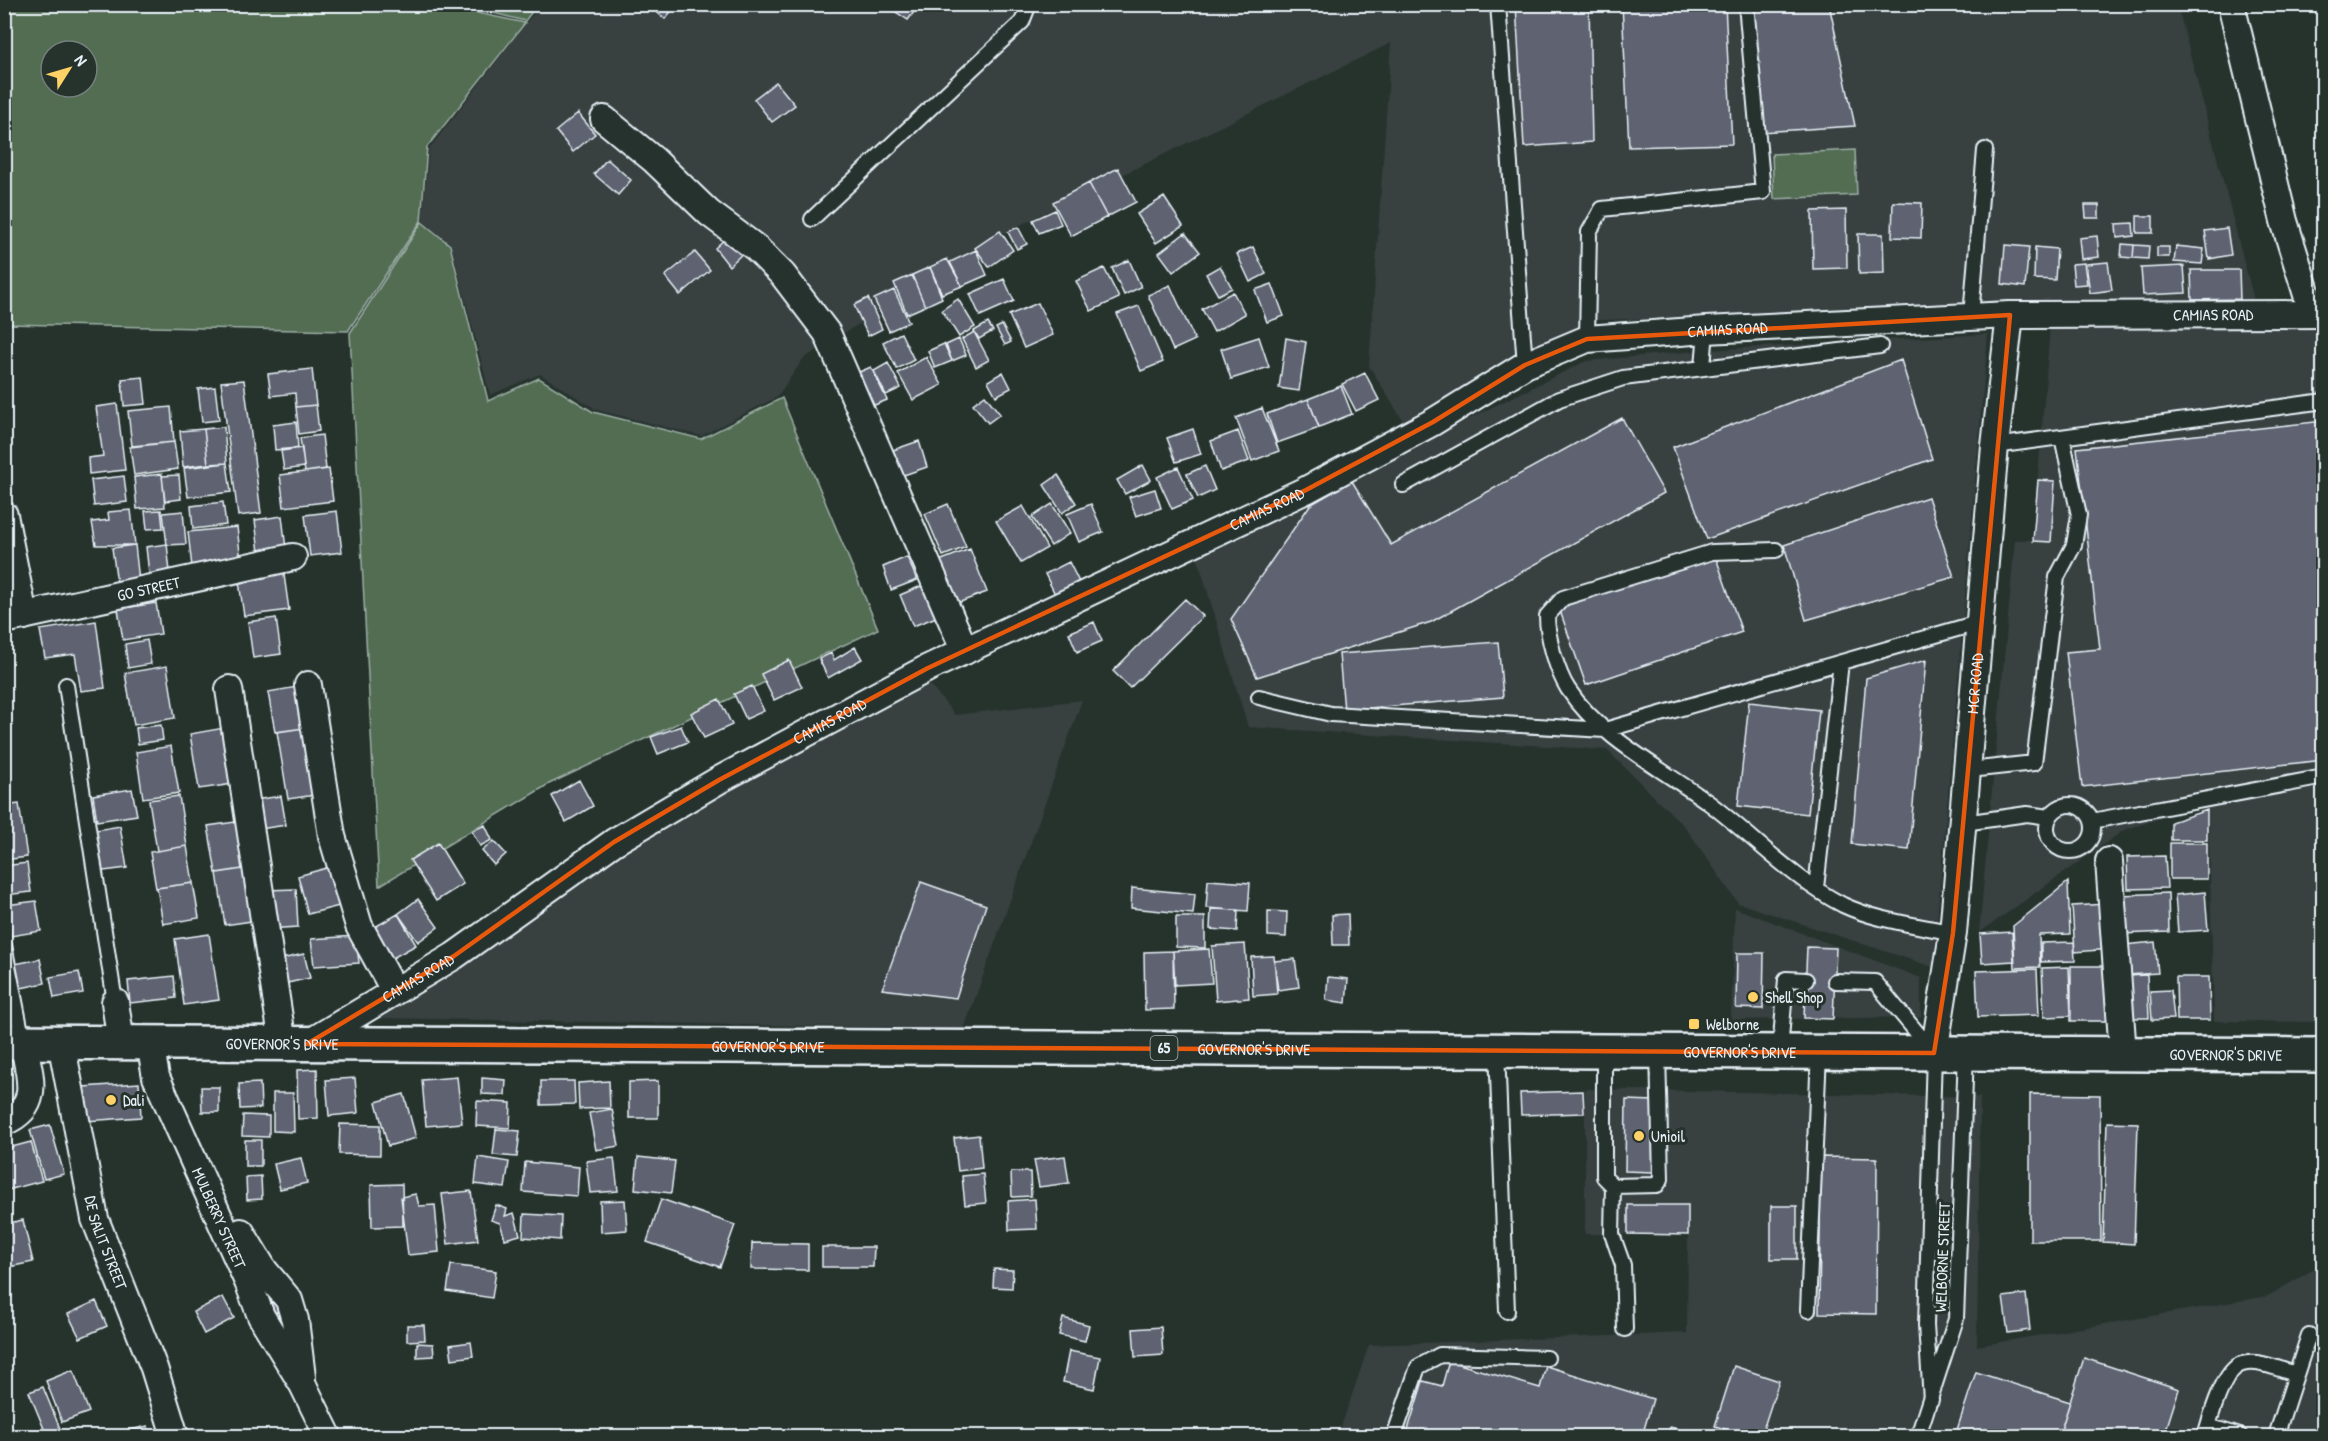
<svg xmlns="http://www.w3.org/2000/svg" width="2328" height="1441" font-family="'Patrick Hand',sans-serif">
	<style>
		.built { fill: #374141 }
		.green { fill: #526d53; stroke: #9dafa6; stroke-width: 1.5; fill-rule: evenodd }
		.building { fill: #5e6270; stroke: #e8f1f8; stroke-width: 1.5 }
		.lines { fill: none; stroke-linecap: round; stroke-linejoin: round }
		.service-casing { stroke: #e8f1f8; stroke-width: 18 }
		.minor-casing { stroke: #e8f1f8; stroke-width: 30 }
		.trunk-casing { stroke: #e8f1f8; stroke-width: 38 }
		.service { stroke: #26332d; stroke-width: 14 }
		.minor { stroke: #26332d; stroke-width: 26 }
		.trunk { stroke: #26332d; stroke-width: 33 }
		.marked { fill: none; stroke: #e8590c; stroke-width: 4.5; stroke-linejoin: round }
		.poi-dot { fill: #ffd166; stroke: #26332d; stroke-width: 2 }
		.labels { text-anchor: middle; stroke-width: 6; stroke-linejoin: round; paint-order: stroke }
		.shield { fill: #26332d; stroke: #aeb8bb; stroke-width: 1.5 }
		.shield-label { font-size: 15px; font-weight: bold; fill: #e8f1f8 }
		.street-label { font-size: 16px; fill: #e8f1f8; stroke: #26332d }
		.poi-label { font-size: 16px; fill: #e8f1f8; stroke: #26332d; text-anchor: start }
	</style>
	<rect width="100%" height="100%" fill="#26332d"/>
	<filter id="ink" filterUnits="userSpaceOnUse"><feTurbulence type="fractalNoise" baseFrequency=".0167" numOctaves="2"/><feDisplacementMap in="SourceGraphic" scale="12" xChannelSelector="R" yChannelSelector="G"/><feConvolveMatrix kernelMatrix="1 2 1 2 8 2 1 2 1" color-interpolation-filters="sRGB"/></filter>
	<g filter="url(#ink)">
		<path class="built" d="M2177,4L2255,304L1598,320L1498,368L1405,424L1369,366L1391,43L1002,234L803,359L777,397L701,436L597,410L540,374L490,395L451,244L422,221L429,149L540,5Z
			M2050,326L2323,329V1022L2214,1021L2208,803L2124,830L1979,933L2015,540H2033Z
			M1988,334L1933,967L1738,903L1686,828L1607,750L1248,727L1196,553L1586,361L1708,350Z
			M926,680L955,715L1082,700L964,1029L378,1018L613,849Z
			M1735,908L1921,978V1017L1731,1020Z
			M1585,1089L1980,1097L1977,1346L2268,1296L2323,1264V1436H1338L1369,1345L1687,1333L1688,1235L1585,1234Z"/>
		<path class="green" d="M5,4L439,5L525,23L427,147L421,221L348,331L5,324ZM51,51H87V87H51Z
			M462,5H537L525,21Z
			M1855,150L1857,195L1774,199L1772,154Z
			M422,222L450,245L488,401L539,378L593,412L701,439L782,398L878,629L549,784L379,886L350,333Z"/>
		<path class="building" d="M647,4H677L665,19Z
			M897,4H920L908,20L893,10Z
			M1516,4H1589L1592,142L1524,147Z
			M1622,4H1725L1732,144L1629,147Z
			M1751,4H1829L1855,126L1761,132Z
			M776,82L795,105L772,122L754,99Z
			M578,113L595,134L573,152L556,131Z
			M607,159L631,180L618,195L594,174Z
			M1118,168L1136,202L1107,217L1089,183Z
			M1089,183L1107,217L1071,236L1053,202Z
			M1164,197L1183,226L1156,243L1137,214Z
			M1893,202L1922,203L1921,238L1892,237Z
			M2085,205H2099V218H2086Z
			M1055,210L1061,224L1039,233L1033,220Z
			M1846,210L1847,268L1813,269L1812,211Z
			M2137,216H2153V233H2137Z
			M2133,223L2134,236L2117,238L2116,224Z
			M1018,227L1027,244L1017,249L1008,232Z
			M2227,228L2231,255L2209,259L2205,231Z
			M1000,231L1013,250L989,267L975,248Z
			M1185,233L1200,252L1173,272L1159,253Z
			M1858,234H1883L1884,273L1859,274Z
			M728,236L742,254L729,266L715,248Z
			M2097,236L2099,257L2081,259L2079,238Z
			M2122,244L2134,245L2133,258L2121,257Z
			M2005,245L2029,247L2025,287L2002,284Z
			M2134,245L2149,246L2148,259L2133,258Z
			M2176,246L2204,249L2202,264L2174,262Z
			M1253,247L1266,274L1250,282L1237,254Z
			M2035,247L2057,249L2055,280L2034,279Z
			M2157,247H2169V257H2157Z
			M976,250L987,275L962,286L950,262Z
			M695,252L710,270L680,295L665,276Z
			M947,259L962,286L942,294L930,267Z
			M1129,260L1141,287L1124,295L1112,268Z
			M2108,262L2112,290L2090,293L2086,264Z
			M2084,263L2087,284L2074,285L2072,264Z
			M1220,266L1232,288L1218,295L1206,274Z
			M2184,266L2186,293L2143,295L2141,268Z
			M930,267L942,298L925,306L912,275Z
			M1104,268L1119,298L1091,311L1076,281Z
			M2191,270H2239L2240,299L2192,300Z
			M912,275L925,306L907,314L894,283Z
			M1004,279L1014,301L980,316L970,294Z
			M1272,284L1284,316L1267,322L1255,290Z
			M1170,285L1195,340L1173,350L1148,295Z
			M894,290L909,322L889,331L874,299Z
			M1233,292L1245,314L1214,332L1202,309Z
			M868,298L882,329L868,336L854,305Z
			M958,299L975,327L959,337L942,310Z
			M1038,303L1053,335L1024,348L1009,315Z
			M1139,306L1163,362L1141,371L1117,314Z
			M988,323L993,331L979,339L974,331Z
			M1002,325L1011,342L1005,345L996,328Z
			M974,332L989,360L976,367L962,339Z
			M901,333L914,360L897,369L883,342Z
			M1259,337L1269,367L1231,379L1221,349Z
			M1286,338L1306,342L1299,391L1279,388Z
			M959,339L966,355L952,361L946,345Z
			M944,344L952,361L935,368L928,351Z
			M926,357L942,385L913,400L898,373Z
			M1901,360L1932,459L1707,539L1673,447Z
			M888,363L901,388L886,395L874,371Z
			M871,367L887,400L872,406L857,373Z
			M312,369L316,405L296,407L295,393L271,396L268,374Z
			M1003,372L1011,388L996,396L988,381Z
			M1365,373L1379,400L1356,411L1342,384Z
			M143,377L146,404L124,406L122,379Z
			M244,380L261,513L238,516L221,382Z
			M1341,386L1352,414L1319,427L1308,399Z
			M215,387L219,420L202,422L198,389Z
			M985,395L1000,414L988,423L973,404Z
			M1308,399L1319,428L1277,443L1267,414Z
			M117,404L125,470L89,474L88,458L103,456L96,407Z
			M316,405L319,431L299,434L296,407Z
			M171,407L174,442L132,446L128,411Z
			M1262,408L1279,451L1252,461L1236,418Z
			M1622,418L1664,493L1431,622L1257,677L1231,619L1310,505L1352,481L1391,545Z
			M2324,421V760L2082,787L2066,652L2100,649L2077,448Z
			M296,422L298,448L275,450L273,425Z
			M224,427L227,463L208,464L204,429Z
			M204,429L208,464L183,467L180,431Z
			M1193,429L1201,454L1176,462L1167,438Z
			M1238,431L1249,461L1221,471L1211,441Z
			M322,435L326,469L305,472L300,438Z
			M919,441L927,467L901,476L893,450Z
			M174,442L178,469L134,475L130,447Z
			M302,448L304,467L284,470L281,451Z
			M227,463L231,492L188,497L184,468Z
			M1143,465L1151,480L1125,494L1117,480Z
			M1205,466L1215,490L1198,498L1187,474Z
			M1178,467L1193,500L1172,509L1157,477Z
			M329,469L333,501L284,507L280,475Z
			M162,474L165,507L137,509L134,477Z
			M179,475L181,499L165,501L162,476Z
			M1058,475L1076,503L1062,513L1044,485Z
			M124,476L127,502L94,506L91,480Z
			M2038,480L2055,481L2051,542L2033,541Z
			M1155,489L1161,508L1136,516L1129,497Z
			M1928,497L1954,577L1806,620L1784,545Z
			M223,502L226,525L193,529L191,506Z
			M948,504L966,547L943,556L925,514Z
			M1052,504L1070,533L1051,546L1032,517Z
			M1091,504L1103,532L1079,542L1067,514Z
			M1023,506L1047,548L1021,563L996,521Z
			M131,510L135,545H96L92,522L109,520L108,512Z
			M161,510L163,528L147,529L145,511Z
			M183,511L186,544L167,545L163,513Z
			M337,511L342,552L310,556L305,515Z
			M282,516L286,549L259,552L255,520Z
			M237,527L241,561L192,567L188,532Z
			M167,544L170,572L149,574L146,547Z
			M135,545L139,581L117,583L112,548Z
			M970,549L987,592L955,604L939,561Z
			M1715,555L1742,632L1586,685L1559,608Z
			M907,557L917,580L891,590L883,567Z
			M1069,562L1080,584L1056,596L1045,574Z
			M283,568L289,610L244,616L238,575Z
			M926,584L939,616L913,626L900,595Z
			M1185,599L1203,616L1130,688L1113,671Z
			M156,603L161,634L123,640L118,609Z
			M276,618L281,654L253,658L248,622Z
			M96,621L105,688L81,691L75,654L45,658L40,630Z
			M1094,622L1102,641L1077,652L1069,633Z
			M147,640L151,664L128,668L125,644Z
			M1498,642L1503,697L1344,710L1339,654Z
			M855,647L862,659L828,678L819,659L831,653L834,660Z
			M789,660L802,687L774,700L761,674Z
			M1926,660L1909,850L1852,844L1866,678Z
			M167,666L175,718L134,725L125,673Z
			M752,686L764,711L746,719L734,694Z
			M297,687L304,728L275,732L268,692Z
			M719,699L732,725L704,738L691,713Z
			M1749,702L1819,710L1808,814L1738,806Z
			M161,725L163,740L138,744L136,728Z
			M681,726L688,742L658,754L651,737Z
			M224,728L233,784L199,789L190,734Z
			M304,728L315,795L288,799L277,732Z
			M171,746L179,793L143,798L136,752Z
			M579,780L593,806L566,822L552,796Z
			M132,789L137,815L97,821L93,795Z
			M179,796L187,846L157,851L149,800Z
			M281,796L286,825L253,830L248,801Z
			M19,804L27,857L4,860V806Z
			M2207,810V840H2171V822Z
			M242,821L249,868L216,873L208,826Z
			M485,825L492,840L480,846L472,831Z
			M120,826L127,868L96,872L90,831Z
			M494,841L506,854L494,865L482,851Z
			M438,843L463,884L436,901L410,860Z
			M2170,843H2207V879H2170Z
			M187,846L193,883L156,888L150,852Z
			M2165,856L2167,888L2128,889L2127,857Z
			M27,863L31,892L4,895V866Z
			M337,865L347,904L308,914L298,876Z
			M249,868L258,920L225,925L217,873Z
			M1208,880L1250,883L1248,911L1206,908Z
			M921,882L986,905L956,998L882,989Z
			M2068,882L2070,934L2039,935L2040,967L2015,968L2013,926Z
			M193,883L199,918L163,924L157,888Z
			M1132,888L1195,894L1193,914L1131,908Z
			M296,889L298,927L268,929L265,890Z
			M2205,892L2208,930L2178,932L2175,895Z
			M2168,893L2169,932L2122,934L2121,895Z
			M418,899L438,927L418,942L398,914Z
			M36,901L41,931L11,936L6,905Z
			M2107,904L2111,949L2075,952L2072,906Z
			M1211,909L1238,910L1237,931L1210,929Z
			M1268,911L1287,912L1286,937L1268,936Z
			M398,914L416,945L389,960L371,929Z
			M1348,914L1349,945H1333L1332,915Z
			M1176,917H1205V948L1176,947Z
			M2012,932L2014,961L1982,963L1980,934Z
			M209,934L219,1000L184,1005L175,939Z
			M356,936L359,963L314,966L311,939Z
			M2074,942L2075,961L2041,962V943Z
			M2155,942L2158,973L2127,975L2124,945Z
			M1245,944L1249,998L1216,1001L1212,946Z
			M1807,947L1836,948L1833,1019L1804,1018Z
			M1209,949L1212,983L1175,985L1173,951Z
			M1173,951L1174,1009L1145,1010L1144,952Z
			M1737,953H1764L1763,1009L1736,1008Z
			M304,954L310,978L283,984L277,960Z
			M1274,956L1277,994L1253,996L1251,957Z
			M40,959L45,983L16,989L10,965Z
			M1295,959L1299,987L1278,990L1274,961Z
			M2071,966H2108L2109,1021H2071Z
			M2069,967L2071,1016L2044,1017L2042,968Z
			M2037,969L2039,1015L1978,1017L1976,971Z
			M79,972L83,993L54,998L50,977Z
			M2147,975L2149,1018H2127L2125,976Z
			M174,976L176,998L130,1003L128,981Z
			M1328,977L1348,979L1346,1003L1326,1000Z
			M2176,977H2209L2210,1020H2177Z
			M2171,990L2174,1019L2152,1020L2150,991Z
			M317,1069L318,1118L298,1119L297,1070Z
			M457,1077L462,1123L426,1126L422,1080Z
			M355,1078L358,1113L329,1116L326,1080Z
			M482,1078L506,1080L505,1095L482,1094Z
			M541,1081H574L575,1104L541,1105Z
			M609,1081L610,1108L579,1109L578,1083Z
			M658,1081V1118H629V1082Z
			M139,1083L141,1117L86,1121L83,1087Z
			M260,1083L261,1108L240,1109L239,1084Z
			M201,1087H219V1112H202Z
			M1583,1091L1584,1113L1521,1115L1520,1093Z
			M273,1093H293L294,1132L273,1131Z
			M404,1094L416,1138L388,1146L376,1102Z
			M2030,1094L2100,1095L2101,1241H2030Z
			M1626,1100L1654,1101L1653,1172L1625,1171Z
			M477,1101L511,1103L510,1128L476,1126Z
			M612,1109L619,1146L596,1150L589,1113Z
			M243,1115L269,1116V1137L242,1136Z
			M2107,1122L2138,1123L2134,1244L2103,1242Z
			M340,1124L380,1125V1155L339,1154Z
			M50,1125L64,1174L44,1179L30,1130Z
			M496,1129L520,1131L517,1157L493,1155Z
			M979,1135L982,1168L958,1171L954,1138Z
			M245,1140H261V1166H245Z
			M31,1142L42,1181L4,1191V1149Z
			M1065,1156L1069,1183L1039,1187L1034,1160Z
			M478,1157L509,1162L505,1188L475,1184Z
			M638,1157L675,1161L671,1193L635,1189Z
			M1821,1157L1877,1158L1876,1314L1819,1313Z
			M301,1158L307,1183L280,1189L274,1164Z
			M614,1158L618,1191L590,1193L586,1161Z
			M525,1162L579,1167L577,1196L523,1192Z
			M1011,1172H1030L1031,1196L1012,1197Z
			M983,1174L986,1203L965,1205L962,1176Z
			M261,1176L262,1199L247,1200L246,1177Z
			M402,1184L403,1226L372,1227L371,1185Z
			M471,1191L478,1240L448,1244L442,1194Z
			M416,1194L419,1206L435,1205L439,1252L408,1255L401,1197Z
			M661,1199L735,1225L720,1267L647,1242Z
			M1035,1199L1037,1229L1009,1230L1008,1201Z
			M625,1200L627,1230L601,1232L600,1201Z
			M496,1205L507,1209L505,1216L514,1213L520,1235L505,1239L500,1223L491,1220Z
			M1628,1205H1688V1235L1628,1234Z
			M1771,1206H1797V1259H1771Z
			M524,1214L561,1216L560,1240L523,1237Z
			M23,1220L33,1262L4,1268V1224Z
			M752,1243L808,1244V1270L751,1269Z
			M822,1247H874L873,1267H822Z
			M451,1265L496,1271L492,1298L447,1291Z
			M994,1269L1013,1270L1012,1288L993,1287Z
			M2026,1294L2030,1330L2008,1333L2003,1297Z
			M223,1297L234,1318L204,1334L193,1312Z
			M279,1300L283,1309L275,1313L271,1303Z
			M96,1301L107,1326L80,1338L68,1314Z
			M1063,1318L1089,1325L1085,1341L1059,1335Z
			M407,1325H424L425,1340L407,1341Z
			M1161,1327L1163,1355L1135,1357L1133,1329Z
			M471,1342L473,1356L452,1359L450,1345Z
			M417,1343L433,1344L434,1356L417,1357Z
			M1069,1351L1100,1357L1094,1389L1063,1382Z
			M2084,1358L2179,1389L2164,1436H2059Z
			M1449,1361L1540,1388L1546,1366L1653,1399L1642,1436H1406L1423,1381L1442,1386Z
			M1734,1366L1779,1381L1761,1436H1747L1715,1426Z
			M73,1370L89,1412L62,1422L46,1381Z
			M1976,1372L2070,1402L2059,1436H1955Z
			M43,1387L63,1436H47L29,1392Z
			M148,1426L150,1436H104Z
			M1670,1427L1703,1436H1667Z"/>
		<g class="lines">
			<defs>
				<path id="service" d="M1498,4L1525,365
					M812,219L1022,22L1029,4
					M1971,316L1985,150
					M1587,339L1589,232L1602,209L1763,192L1746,4
					M1703,367L1706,330
					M1995,446L2324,401
					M1403,485L1559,399L1623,378L1880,346
					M1776,550L1712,552L1563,598L1547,616C1547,636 1557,672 1568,689C1599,737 1664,770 1709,803C1753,836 1794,880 1843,905C1877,921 1917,925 1953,933
					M66,685L115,1002
					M1259,697L1331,714L1605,730L1981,622
					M1969,770L2034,763L2057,577L2074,545L2079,515L2062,437
					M2047 828a23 23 0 1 1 46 0a23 23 0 1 1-46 0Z
					M2092,821L2324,777
					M1964,823L2027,814L2049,817
					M1816,888L1841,662
					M4,945L23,1042
					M1835,981L1875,982L1934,1053L1926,1325L1931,1400
					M1497,1049L1507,1311
					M1604,1050V1177L1613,1186L1657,1185L1661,1179L1658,1051
					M1780,1051L1786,979L1806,980
					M1613,1186L1612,1234L1623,1265L1625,1329
					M1808,1310L1819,1052
					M2208,1426L2240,1436
					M1394,1436L1418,1367L1440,1355L1547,1358
					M1918,1436L1956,1319L1966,1053
					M2205,1436C2210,1419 2223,1369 2242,1364C2259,1359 2280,1370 2296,1374
					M2276,1436L2309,1335"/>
				<g id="minor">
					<path d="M2231,4L2284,221L2313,314"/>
					<path d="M604,119L654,160L709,213L756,248L783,275L827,333L965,651"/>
					<path d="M4,515L24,616"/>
					<path id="s1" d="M4,620L293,557"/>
					<path d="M308,685L332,836L359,926L394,990"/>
					<path d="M229,689L283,1044"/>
					<path d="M2109,861L2123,1054"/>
					<path d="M115,1002L121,1043"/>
					<path id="s2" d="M61,1042L95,1219L154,1368L175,1436"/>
					<path id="s3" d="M150,1043L156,1077L248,1282L261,1316L303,1385L328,1436"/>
					<path id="s4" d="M307,1044L454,956L614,842L719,780L928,668L1306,490L1433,422L1525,365L1587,339L1706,330L2010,315L2324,314"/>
					<path id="s5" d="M1934,1053L1953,933L1995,446L2010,315"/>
					<path d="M4,1122C43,1106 29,1074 23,1042"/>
					<path d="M241,1232L264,1270L289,1300L295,1320L302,1377"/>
				</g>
				<g id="trunk">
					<path id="s6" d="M4,1042L2324,1055"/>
				</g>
			</defs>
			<use href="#service" class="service-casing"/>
			<use href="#minor" class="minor-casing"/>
			<use href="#trunk" class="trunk-casing"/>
			<use href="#service" class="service"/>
			<use href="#minor" class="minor"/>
			<use href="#trunk" class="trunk"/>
		</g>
	</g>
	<path class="marked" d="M2010,315L1953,933L1934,1053L307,1044L454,956L614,842L719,780L928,668L1306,490L1433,422L1525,365L1587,339Z"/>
	<g class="poi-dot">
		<circle cx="1753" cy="997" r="6"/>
		<rect x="1688" y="1018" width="12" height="12" rx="3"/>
		<circle cx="111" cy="1100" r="6"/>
		<circle cx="1639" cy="1136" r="6"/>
	</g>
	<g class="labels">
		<rect class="shield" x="1150.5" y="1036" width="27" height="24" rx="4.5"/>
		<g class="shield-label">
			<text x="1164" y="1053">65</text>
		</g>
		<g class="street-label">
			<text dy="6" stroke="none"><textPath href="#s4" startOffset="2091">CAMIAS ROAD</textPath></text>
			<text dy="6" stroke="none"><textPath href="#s4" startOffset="1605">CAMIAS ROAD</textPath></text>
			<text dy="6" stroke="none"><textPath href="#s4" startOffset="1101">CAMIAS ROAD</textPath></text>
			<text dy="6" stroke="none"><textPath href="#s1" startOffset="148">GO STREET</textPath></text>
			<text dy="6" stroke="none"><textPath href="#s5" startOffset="372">MCR ROAD</textPath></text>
			<text dy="6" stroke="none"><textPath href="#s4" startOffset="615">CAMIAS ROAD</textPath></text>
			<text dy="6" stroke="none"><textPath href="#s4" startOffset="129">CAMIAS ROAD</textPath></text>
			<text dy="6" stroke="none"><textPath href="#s6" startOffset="278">GOVERNOR'S DRIVE</textPath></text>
			<text dy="6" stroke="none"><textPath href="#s6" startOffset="764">GOVERNOR'S DRIVE</textPath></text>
			<text dy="6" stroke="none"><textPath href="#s6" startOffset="1250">GOVERNOR'S DRIVE</textPath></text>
			<text dy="6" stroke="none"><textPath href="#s6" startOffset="1736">GOVERNOR'S DRIVE</textPath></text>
			<text dy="6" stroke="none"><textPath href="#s6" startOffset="2222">GOVERNOR'S DRIVE</textPath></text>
			<text dy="6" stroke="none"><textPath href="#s3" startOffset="189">MULBERRY STREET</textPath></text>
			<text dy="6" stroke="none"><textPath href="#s2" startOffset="206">DE SALIT STREET</textPath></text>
			<text transform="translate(1942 1257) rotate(-88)" y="6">WELBORNE STREET</text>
		</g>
		<g class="poi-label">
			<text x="1765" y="1003">Shell Shop</text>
			<text x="1706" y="1030">Welborne</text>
			<text x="123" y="1106">Dali</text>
			<text x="1651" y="1142">Unioil</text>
		</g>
	</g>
	<rect width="2328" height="1441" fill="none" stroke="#26332d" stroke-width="24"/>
	<rect x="12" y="12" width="2304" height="1417" fill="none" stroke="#e8f1f8" stroke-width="2" filter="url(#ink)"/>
	<g transform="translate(69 69) rotate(53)"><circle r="28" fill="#26332d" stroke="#747f7e" stroke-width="1.5"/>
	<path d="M0-4.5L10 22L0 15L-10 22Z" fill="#ffd166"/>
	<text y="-9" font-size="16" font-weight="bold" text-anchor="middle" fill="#e8f1f8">N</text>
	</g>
</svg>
